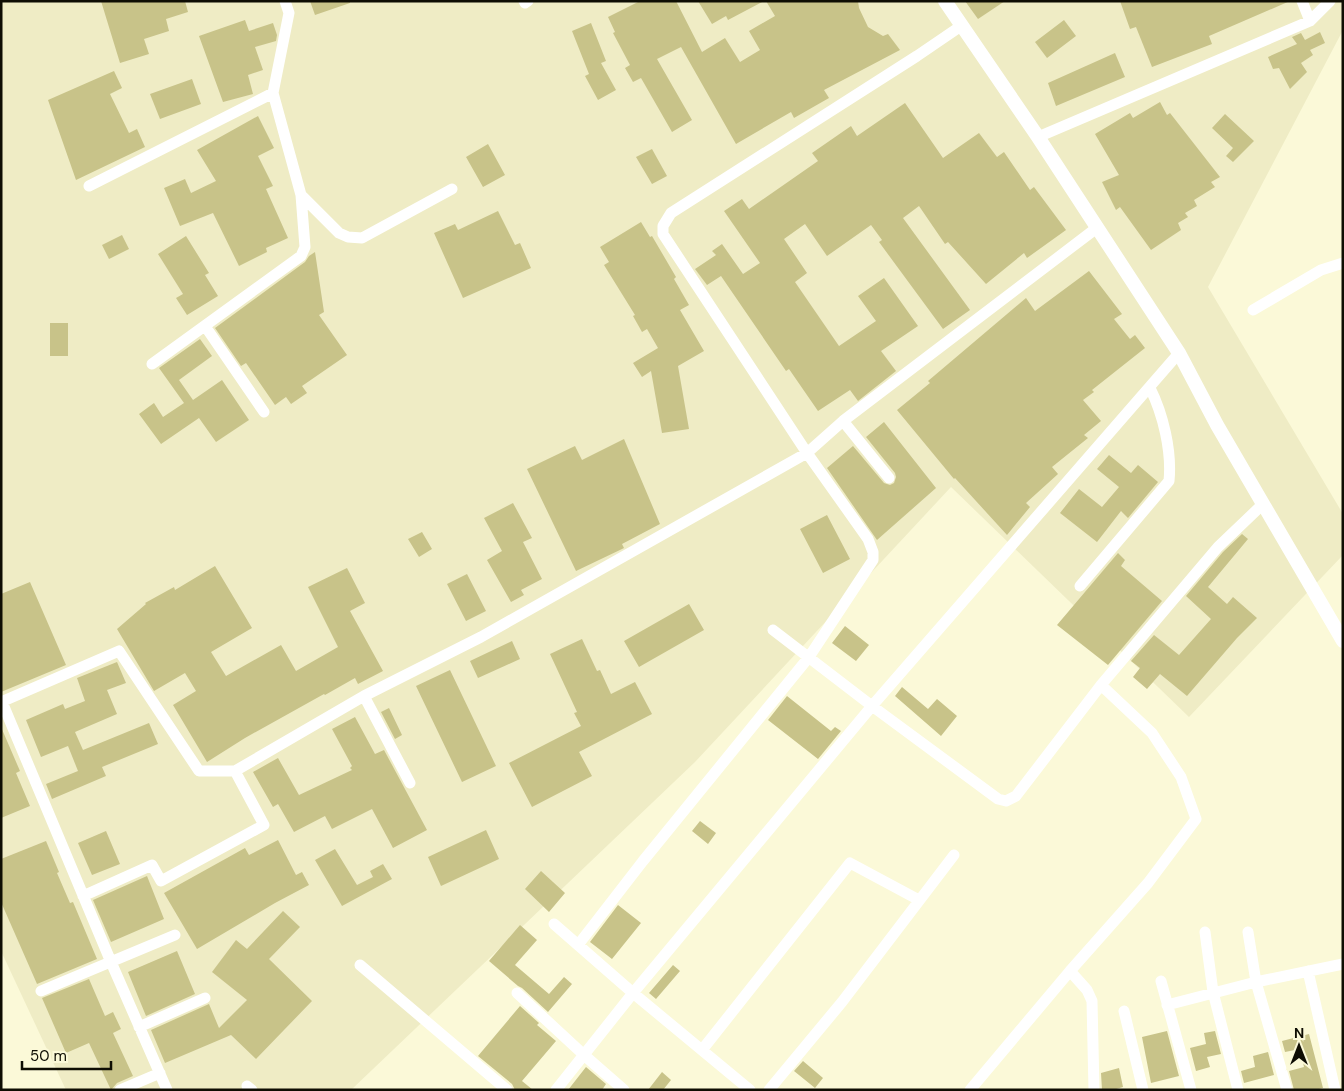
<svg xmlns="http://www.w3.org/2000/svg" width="1344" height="1091" font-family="'DM Sans',sans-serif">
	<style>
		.built { fill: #efecc5 }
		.building { fill: #c8c389 }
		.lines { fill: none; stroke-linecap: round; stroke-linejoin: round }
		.minor { stroke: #fff; stroke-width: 11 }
		.tertiary { stroke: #fff; stroke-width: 14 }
	</style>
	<rect width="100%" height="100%" fill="#fbf9d8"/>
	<path class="built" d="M1,1H1343V30L1208,287L1343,514V555L1189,717L951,487L695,762L351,1090H66L1,951Z"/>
	<path class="building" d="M101,1H185L188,12L166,19L169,31L144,39L149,54L120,63Z
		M310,1H350V3L315,15Z
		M640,1H676L702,52L725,38L740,62L760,50L749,31L775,16L766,1H858L859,8L868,27L883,36L888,34L900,50L824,90L829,98L794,118L791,112L736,144L681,47L657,59L692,120L672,132L641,78L633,82L625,68L630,65L613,33L615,32L608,17Z
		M698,1H764L728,20L726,16L712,24Z
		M965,1H1005L978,19Z
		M1120,1H1290L1209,36L1212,44L1152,67L1136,27L1130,29Z
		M245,20L249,31L273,23L277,35L276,41L255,47L263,70L248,75L253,94L223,102L199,36Z
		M1064,20L1076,36L1047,58L1035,42Z
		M591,23L606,61L601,63L616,90L598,100L585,76L589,74L572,31Z
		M1320,32L1325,43L1310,50L1313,55L1301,63L1307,72L1290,89L1279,68L1273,69L1268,57L1297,44L1292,37L1301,33L1305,40Z
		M1115,53L1125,77L1056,106L1048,83Z
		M114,71L122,88L110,94L129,133L137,129L145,147L76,180L48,100Z
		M192,79L201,104L160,119L150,94Z
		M1160,102L1167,115L1170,113L1220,177L1211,182L1215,187L1194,200L1197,206L1185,213L1188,217L1178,223L1181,230L1151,250L1120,207L1116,210L1102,182L1119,175L1095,134L1130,113L1133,118Z
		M905,103L943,158L979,133L997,157L1004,152L1030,190L1034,187L1066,230L1027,258L1024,253L986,284L948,242L945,244L919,206L903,218L970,310L943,329L879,242L882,240L871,225L827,256L805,224L784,239L807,273L795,282L839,346L876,321L858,296L884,278L918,326L881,351L896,371L858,401L850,390L818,411L789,369L786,371L721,276L707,285L695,269L716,255L712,251L722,244L743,274L760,263L724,211L742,199L749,209L818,161L812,153L851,126L857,136Z
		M1225,114L1254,141L1233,162L1226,156L1233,148L1212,128Z
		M258,116L274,148L258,156L273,186L266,189L288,238L266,248L267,252L239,266L213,213L180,226L164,188L185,179L191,193L216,181L197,150Z
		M488,144L505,175L483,187L466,157Z
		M652,149L667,176L652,184L636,157Z
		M498,211L515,245L520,243L531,268L463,298L434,233L455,224L458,230Z
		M641,222L650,237L652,236L676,277L674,279L689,305L680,310L704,351L678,366L689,429L662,433L651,371L642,377L633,363L658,348L647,329L642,332L633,316L635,315L604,265L609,262L600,247Z
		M122,235L129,249L109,259L102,245Z
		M186,236L209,273L205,275L218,296L187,315L176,298L183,294L158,254Z
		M315,252L324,312L319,315L347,355L302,386L307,393L291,404L286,397L275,405L246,363L241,366L215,328L305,262L309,256Z
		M1089,271L1122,314L1114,319L1130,339L1135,335L1145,348L1092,390L1094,392L1083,400L1101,421L1084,435L1088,438L1052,467L1058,474L1026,503L1030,507L1007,535L955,478L954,479L897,410L930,383L928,381L1026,298L1035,311Z
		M50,323H68V356H50Z
		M200,339L212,356L179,380L193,400L222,380L249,420L216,442L199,418L161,444L139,414L154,403L163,417L184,403L159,368Z
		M884,422L936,488L877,540L827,468L853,446L884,483L890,485L894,483L896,477L895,473L866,437Z
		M624,439L660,524L622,544L624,548L622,549L576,571L527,469L575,446L582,460Z
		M1109,455L1131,473L1138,465L1158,482L1128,518L1121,511L1097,542L1060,513L1079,489L1102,507L1119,487L1097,469Z
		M513,503L532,538L523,542L542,579L521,590L524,595L511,602L487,560L502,551L484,518Z
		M827,515L850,559L823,573L800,529Z
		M422,532L432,549L419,557L408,539Z
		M1242,534L1248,539L1208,587L1227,604L1233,597L1257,618L1237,638L1187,696L1160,674L1147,689L1133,677L1140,668L1131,661L1154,635L1179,655L1211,619L1186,596L1223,552Z
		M1118,553L1125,560L1121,566L1162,601L1108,665L1057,625Z
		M215,566L252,628L211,652L226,676L281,645L296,671L338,647L308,587L347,568L365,603L350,611L383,671L358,684L355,678L325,695L324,694L245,738L207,762L173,705L196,691L185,673L154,691L117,629L146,604L145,603L174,587L175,590Z
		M467,574L486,611L466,621L447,584Z
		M30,582L66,665L1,692V594Z
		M689,604L704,630L639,667L624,641Z
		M845,626L869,645L856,661L832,643Z
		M582,639L597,671L600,670L611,694L635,682L652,714L579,752L592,776L532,807L509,763L581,726L574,713L577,712L550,654Z
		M512,641L520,659L478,678L470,661Z
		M117,662L126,683L107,690L117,714L75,732L83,750L149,723L158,744L102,767L106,776L52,799L46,784L78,771L68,746L41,757L26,720L63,704L65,709L85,701L77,678Z
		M450,670L496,766L462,782L416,686Z
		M902,687L928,709L937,699L957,716L941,736L895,696Z
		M787,696L831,731L835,727L841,731L818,759L768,720Z
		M389,708L402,735L395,739L381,712Z
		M355,717L375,754L384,750L427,830L393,848L372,809L332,829L325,816L294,832L278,804L273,807L253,772L278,758L299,795L352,770L350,768L352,766L332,729Z
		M1,727L20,771L16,773L30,806L1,818Z
		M700,821L716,833L708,844L692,831Z
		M486,830L499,859L441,886L428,857Z
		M106,831L120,864L92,875L78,843Z
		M278,840L296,875L302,872L309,885L275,903L197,949L164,893L245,848L249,855Z
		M46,841L59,872L57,873L70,903L73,902L97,959L37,984L1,902V859Z
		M335,849L357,885L373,877L370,871L383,864L392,879L342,906L315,860Z
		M541,871L565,893L549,912L525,889Z
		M147,876L164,919L111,942L93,900Z
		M618,905L641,923L612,959L590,942Z
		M283,911L300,927L269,959L312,1001L256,1059L231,1035L165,1063L151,1030L209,1004L219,1028L247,1000L212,972L236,940L247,949Z
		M520,925L537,940L515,965L549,994L564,977L572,984L548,1012L522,988L518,986L489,961Z
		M177,951L195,994L146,1016L128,972Z
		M673,965L680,971L656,999L649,993Z
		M89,979L105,1016L113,1012L121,1029L113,1033L133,1076L117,1083L111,1090L89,1043L66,1053L42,998Z
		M520,1006L539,1023L537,1025L556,1041L522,1081L533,1090H515L512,1084L478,1056Z
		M1167,1031L1179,1076L1151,1083L1142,1037Z
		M1215,1031L1221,1054L1207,1057L1210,1067L1196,1071L1190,1048L1206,1044L1204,1033Z
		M1309,1034L1323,1088L1315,1090H1294L1289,1071L1304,1067L1300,1049L1285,1052L1282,1041Z
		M1268,1052L1274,1075L1244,1083L1241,1071L1255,1067L1253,1056Z
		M803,1061L823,1078L815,1088L794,1071Z
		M586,1067L606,1084L602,1090H568Z
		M1119,1068L1123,1087L1113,1090H1102L1101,1073Z
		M662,1072L671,1080L663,1090H648Z"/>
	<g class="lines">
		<path class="minor" d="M524,1L525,3L528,1
			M1302,1L1310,21
			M1038,137L1310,21L1330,1
			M89,186L273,93
			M301,195L339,233L348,237L362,238L452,189
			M1253,310L1321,270L1343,263
			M205,326L264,412
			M152,364L301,256L305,247L301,195L273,93L289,13L285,1
			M843,421L889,478
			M1080,586L1169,481C1172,451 1163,414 1150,388
			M773,630L872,706L998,799L1006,801L1016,796L1101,685L1218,547L1263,504
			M364,696L410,783
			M1,702L119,651L199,771H235L364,696L481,637L807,453L843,421L1098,227
			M2,702L111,962L167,1090
			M83,896L152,865L161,881L264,825L235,771
			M554,924L633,993L750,1090
			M1205,932L1213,992L1238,1090
			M1248,932L1256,982L1287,1090
			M578,945L643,861L809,657L873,560V552L868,539L807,453L663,234V226L671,213L917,56L961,26
			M360,965L507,1090
			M1070,971L1087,990L1092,1001L1094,1090
			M1308,971L1335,1090
			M1161,981L1191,1090
			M41,991L175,935
			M517,993L584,1055L624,1090
			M1167,1005L1256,982L1343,964
			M1124,1011L1143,1090
			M139,1027L205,998
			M702,1050L850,863L919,900
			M247,1086L252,1090
			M120,1090L160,1073
			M556,1090L633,993L872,706L1179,353
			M769,1090L842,1002L954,855
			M970,1090L1070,971L1148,883L1196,819L1181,777L1152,733L1101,685"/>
		<path class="tertiary" d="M945,1L1038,137L1179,353L1217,425L1343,641"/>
	</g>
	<rect width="1344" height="1091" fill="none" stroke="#0e0d03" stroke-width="5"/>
	<g transform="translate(1299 1046)" stroke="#fbf9d8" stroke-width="4" paint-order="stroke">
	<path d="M0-4L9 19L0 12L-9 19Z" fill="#0e0d03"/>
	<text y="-8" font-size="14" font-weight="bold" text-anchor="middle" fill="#0e0d03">N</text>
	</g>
	<path d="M22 1061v8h89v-8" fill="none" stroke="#0e0d03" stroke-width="2.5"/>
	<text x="30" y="1061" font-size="15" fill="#0e0d03" stroke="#fbf9d8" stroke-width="4" paint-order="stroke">50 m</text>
</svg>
